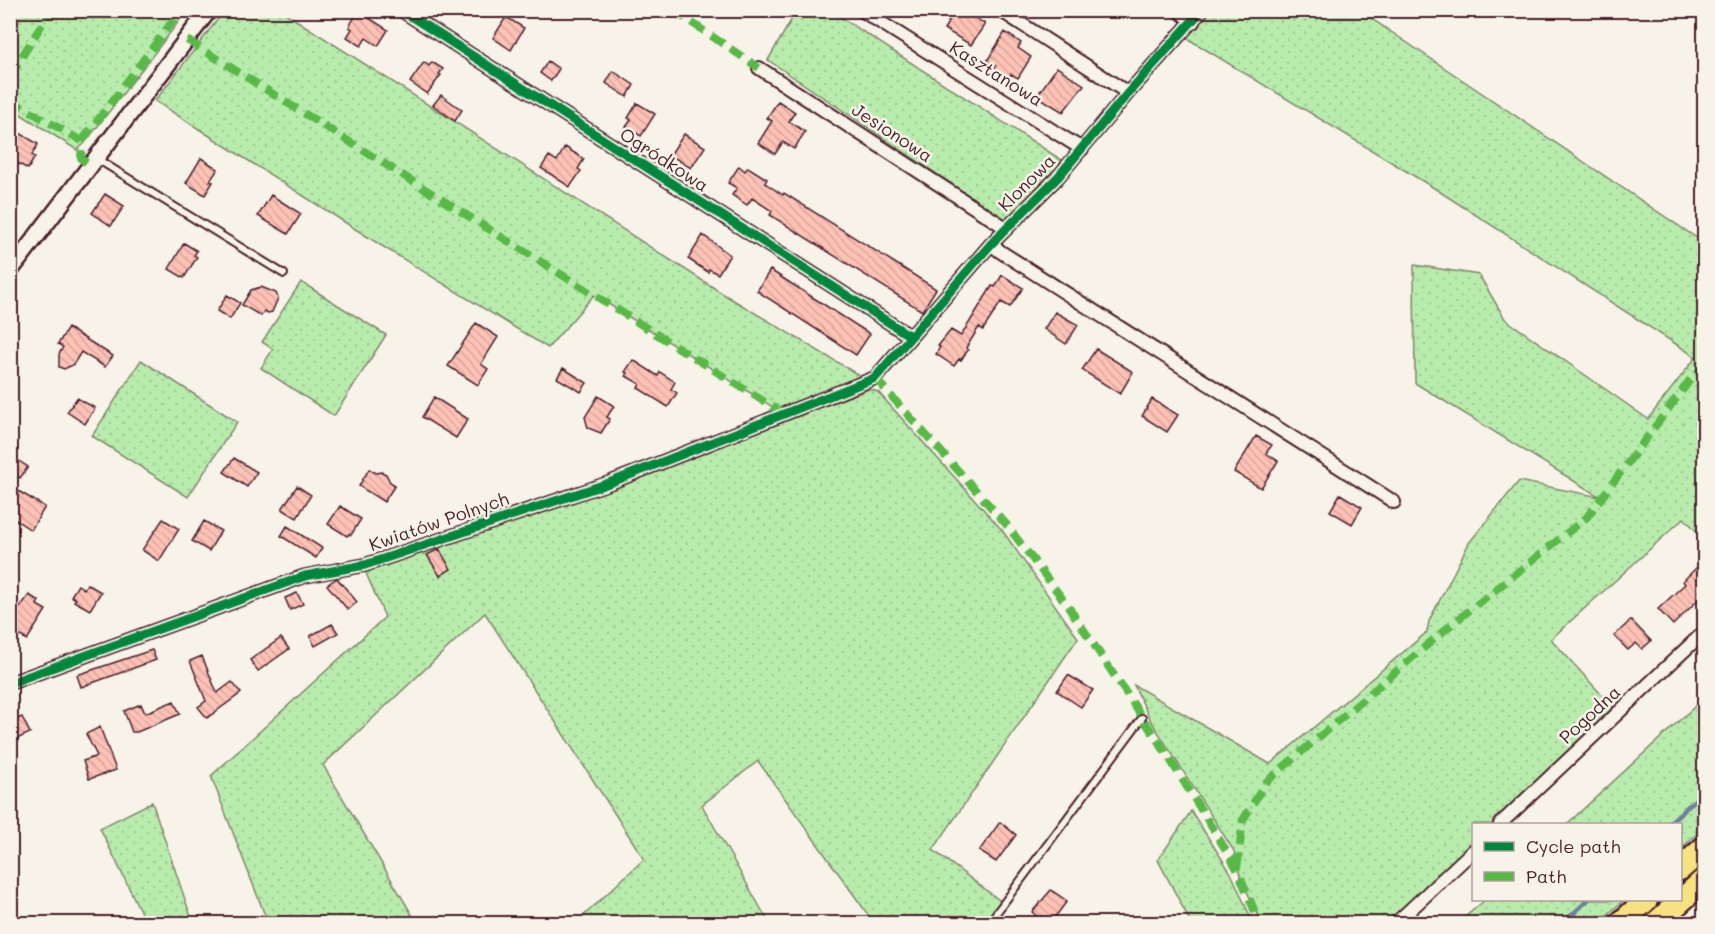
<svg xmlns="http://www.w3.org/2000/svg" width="1715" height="934" font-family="Mali,sans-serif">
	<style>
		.green { fill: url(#green-dots); stroke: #81866c; stroke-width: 1.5 }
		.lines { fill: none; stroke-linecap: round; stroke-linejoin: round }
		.stream { stroke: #6d839b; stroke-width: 4.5 }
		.building { fill: url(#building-back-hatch); stroke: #4a1f2b; stroke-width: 1.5 }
		.service-casing { stroke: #4a1f2b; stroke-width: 10 }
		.minor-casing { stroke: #4a1f2b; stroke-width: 16 }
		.tertiary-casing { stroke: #4a1f2b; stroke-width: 20 }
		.motorway-casing { stroke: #4a1f2b; stroke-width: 27 }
		.service { stroke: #f7f3e8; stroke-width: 6 }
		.minor { stroke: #f7f3e8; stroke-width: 12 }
		.tertiary { stroke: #f7f3e8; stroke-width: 15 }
		.motorway { stroke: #f6e281; stroke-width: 22 }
		.quiet { stroke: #58b947; stroke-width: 8; stroke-dasharray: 15 8; stroke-linecap: butt }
		.cycleway-casing { stroke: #f7f3e8; stroke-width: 13 }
		.cycleway { stroke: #00873e; stroke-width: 9 }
		.labels { text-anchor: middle; stroke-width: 5; stroke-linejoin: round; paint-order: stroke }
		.street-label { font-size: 18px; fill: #4a1f2b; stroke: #f7f3e8 }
	</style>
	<defs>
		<pattern id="green-dots" width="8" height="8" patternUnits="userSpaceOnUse" patternTransform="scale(1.5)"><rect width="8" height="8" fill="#b8ecad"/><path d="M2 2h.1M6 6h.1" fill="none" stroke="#a0ca95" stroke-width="1.8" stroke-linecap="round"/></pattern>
		<pattern id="building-back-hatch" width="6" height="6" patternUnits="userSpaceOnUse" patternTransform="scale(1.5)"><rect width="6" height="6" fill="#fdc2b6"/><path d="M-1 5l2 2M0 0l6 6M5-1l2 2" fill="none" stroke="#daa69d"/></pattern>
	</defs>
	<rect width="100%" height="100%" fill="#f7f3e8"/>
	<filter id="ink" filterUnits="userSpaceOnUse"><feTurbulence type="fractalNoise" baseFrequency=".0167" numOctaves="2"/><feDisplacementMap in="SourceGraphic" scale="12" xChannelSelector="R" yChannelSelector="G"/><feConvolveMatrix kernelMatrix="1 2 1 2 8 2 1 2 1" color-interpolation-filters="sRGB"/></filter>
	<g filter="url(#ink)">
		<path class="green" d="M797,10L831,11L1063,161L1005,220L768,60Z
			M10,11L11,10L187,11L84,144L77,150L11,108Z
			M224,11H282L725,295L862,377L779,411L594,295L548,348L382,246L155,101Z
			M1208,11H1360L1704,243V539L1684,518L1551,639L1619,714L1500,824H1474L1473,850L1395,923H1262L1241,879L1234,851L1151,721L1134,685L1270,764L1427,632L1429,621L1469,543L1519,481L1600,497L1415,383L1414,265L1479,275L1505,319L1648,419L1696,357L1434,188L1185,37Z
			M301,282L386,335L334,416L261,368L273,349L262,342Z
			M141,360L237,422L188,497L92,436Z
			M869,389L878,392L1002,530L1078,638L933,850L1003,903L988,923H874L758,761L702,805L769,923H576L644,859L485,613L323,765L417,923H268L211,776L385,617L365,571L612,488Z
			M1704,698V827L1681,849L1680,824H1567Z
			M152,802L193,923H146L100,828Z
			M1191,811L1231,873L1253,923H1191L1158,860Z
			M1485,900H1624L1598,923H1458Z"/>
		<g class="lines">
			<path class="stream" d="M1668,824L1704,792
				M1562,924L1588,900
				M1701,924L1704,920"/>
		</g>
		<path class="building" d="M956,10H963L985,24L971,45L944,29Z
			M358,11L388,30L378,46L366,38L361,46L347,37L352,29L349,27Z
			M506,17L524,28L511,50L493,38Z
			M1005,32L1021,43L1018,48L1031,57L1018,78L1011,74L1007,80L993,70L996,66L987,61Z
			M548,61L559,69L551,81L540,73Z
			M424,62L429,66L432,62L443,69L439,74L441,75L427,94L410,82Z
			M1057,67L1084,85L1063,112L1037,96Z
			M613,71L634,85L627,97L606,83Z
			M441,95L462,110L455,121L433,105Z
			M778,101L795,112L789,121L805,132L794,149L783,142L775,154L758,143L772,121L767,118Z
			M637,103L655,114L641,136L626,127L631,120L628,118Z
			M18,132L38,144L32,155L35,157L28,169L10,159V144Z
			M684,134L705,147L691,168L670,155Z
			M565,147L584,159L578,169L581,171L570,187L541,168L549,156L557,161Z
			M201,158L218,169L210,181L213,182L205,195L186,183Z
			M739,166L745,171L748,167L767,179L765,183L783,195L784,193L936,289L922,311L770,215L772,211L752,198L747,205L732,195L737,188L728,183Z
			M105,194L124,206L111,226L92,213Z
			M271,195L301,214L288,234L258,216Z
			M703,235L730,255L718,274L709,269L708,272L688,259Z
			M184,243L197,251L194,255L197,257L184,278L169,269Z
			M770,270L870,334L856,355L757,291Z
			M1002,275L1023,288L1010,307L1001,302L983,330L979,327L966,348L968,350L961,360L959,359L954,366L936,354L940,347L938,346L951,330L961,336L992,286L995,287Z
			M261,287L276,293L278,298L272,312L268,313L264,311L261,316L242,305L251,290Z
			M227,295L240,303L230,319L217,311Z
			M1055,312L1078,325L1066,344L1044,329Z
			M476,323L498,337L481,364L488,369L478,385L448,366Z
			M68,328L113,356L105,367L81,352L73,365L64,369L59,367V354L63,347L58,344Z
			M1096,349L1133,372L1120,394L1082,370Z
			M633,360L658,376L660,372L675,382L671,389L677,393L668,407L638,388L640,384L626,376L628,373L625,372Z
			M563,368L587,383L581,392L557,378Z
			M598,396L614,406L607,417L610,419L601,433L588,428L585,417Z
			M434,397L468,419L456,438L422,417Z
			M77,398L95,408L85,424L67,412Z
			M1152,399L1178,415L1167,432L1142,416Z
			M1256,436L1272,445L1266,453L1278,461L1261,488L1234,472Z
			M234,458L257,472L247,487L224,472Z
			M16,459L28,467L20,478L10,472V468Z
			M369,469L376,473L382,472L386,474L390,482L395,485L384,502L359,486Z
			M10,486L45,507L31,530L10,516Z
			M297,486L311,495L297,518L282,509Z
			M1340,494L1362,507L1352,524L1330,511Z
			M340,506L361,519L351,535L349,534L347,536L328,524Z
			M163,519L179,529L159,561L142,550Z
			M204,521L221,531L209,551L192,541Z
			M287,526L322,548L316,558L281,536Z
			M439,549L451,569L440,576L427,555Z
			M1698,566L1704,572V594L1673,625L1658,609L1685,584L1683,581Z
			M337,578L357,602L348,610L327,585Z
			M87,584L101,592L90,610L74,601L76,599L71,596L78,585L84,589Z
			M297,593L303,604L290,610L285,598Z
			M29,595L39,601L37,605L46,610L27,640L10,630V621Z
			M1631,620L1651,641L1642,649L1636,643L1628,650L1614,636Z
			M332,624L338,633L315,646L310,636Z
			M281,638L289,649L258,671L250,660Z
			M152,650L156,660L81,687L77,675Z
			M202,656L217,693L232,682L241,693L207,718L198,707L206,701L190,661Z
			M1068,675L1093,690L1081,707L1057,691Z
			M174,701L180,714L137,732H132L124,711L141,704L145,713Z
			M22,717L30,733L10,742V722Z
			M100,727L116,770L89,779L83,761L97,756L86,734Z
			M1000,822L1016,835L996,862L979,851Z
			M1051,890L1067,901L1050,924H1046L1032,912Z"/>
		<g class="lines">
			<defs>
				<path id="service" d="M97,159L284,274
					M988,924L1142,718"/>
				<path id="minor" d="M401,10L910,336
					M861,10L1082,149
					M1000,10L1128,93
					M1178,10L1193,22
					M759,68L1006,228
					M991,244L1001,252L1394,502
					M10,683L305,576L365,565L609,483L875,378L991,244L1058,177L1128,93L1202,10
					M1500,824L1704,632
					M1395,924L1474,850"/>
				<path id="tertiary" d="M10,271L209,10"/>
				<path id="motorway" d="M1680,869L1704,848
					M1620,924L1646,900
					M1655,924L1704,880"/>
			</defs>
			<use href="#service" class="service-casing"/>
			<use href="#minor" class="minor-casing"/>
			<use href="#tertiary" class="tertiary-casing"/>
			<use href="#motorway" class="motorway-casing"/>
			<use href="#service" class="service"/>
			<use href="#minor" class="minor"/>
			<use href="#tertiary" class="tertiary"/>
			<use href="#motorway" class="motorway"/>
			<path class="quiet" d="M673,10L759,68
				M187,40L784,414
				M10,76L51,10
				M10,100L82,141L81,158L90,166
				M82,141L181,10
				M875,378L1006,524L1068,606L1166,753L1224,847L1237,869L1260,924
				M1237,869L1243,820L1266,782L1446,629L1587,517L1690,380L1704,366"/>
			<defs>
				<path id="cycleway" d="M401,10L910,336
					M10,683L305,576L365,565L609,483L875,378L991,244L1058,177L1128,93L1202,10"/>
			</defs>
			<use href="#cycleway" class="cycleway-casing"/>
			<use href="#cycleway" class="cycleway"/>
		</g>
	</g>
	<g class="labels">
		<g class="street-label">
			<text transform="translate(996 74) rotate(32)" y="6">Kasztanowa</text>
			<text transform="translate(892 133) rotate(33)" y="6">Jesionowa</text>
			<text transform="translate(664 160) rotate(33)" y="6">Ogródkowa</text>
			<text transform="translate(1027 183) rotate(-45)" y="6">Klonowa</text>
			<text transform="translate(439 522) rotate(-19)" y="6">Kwiatów Polnych</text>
			<text transform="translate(1590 715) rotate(-43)" y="6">Pogodna</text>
		</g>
	</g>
	<rect width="1715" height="934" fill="none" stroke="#f7f3e8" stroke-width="36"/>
	<rect x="18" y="18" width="1679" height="898" fill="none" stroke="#4a1f2b" stroke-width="2" filter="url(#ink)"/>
	<rect x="1472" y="823" width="210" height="78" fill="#f7f3e8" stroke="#b29e9c" stroke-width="1.5"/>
	<rect x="1484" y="842" width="30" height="9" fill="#00873e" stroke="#b29e9c" stroke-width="1.5"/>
	<text x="1526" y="853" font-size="18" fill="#4a1f2b">Cycle path</text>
	<rect x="1484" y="872" width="30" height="9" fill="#58b947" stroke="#b29e9c" stroke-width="1.5"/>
	<text x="1526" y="883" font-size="18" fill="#4a1f2b">Path</text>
</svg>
